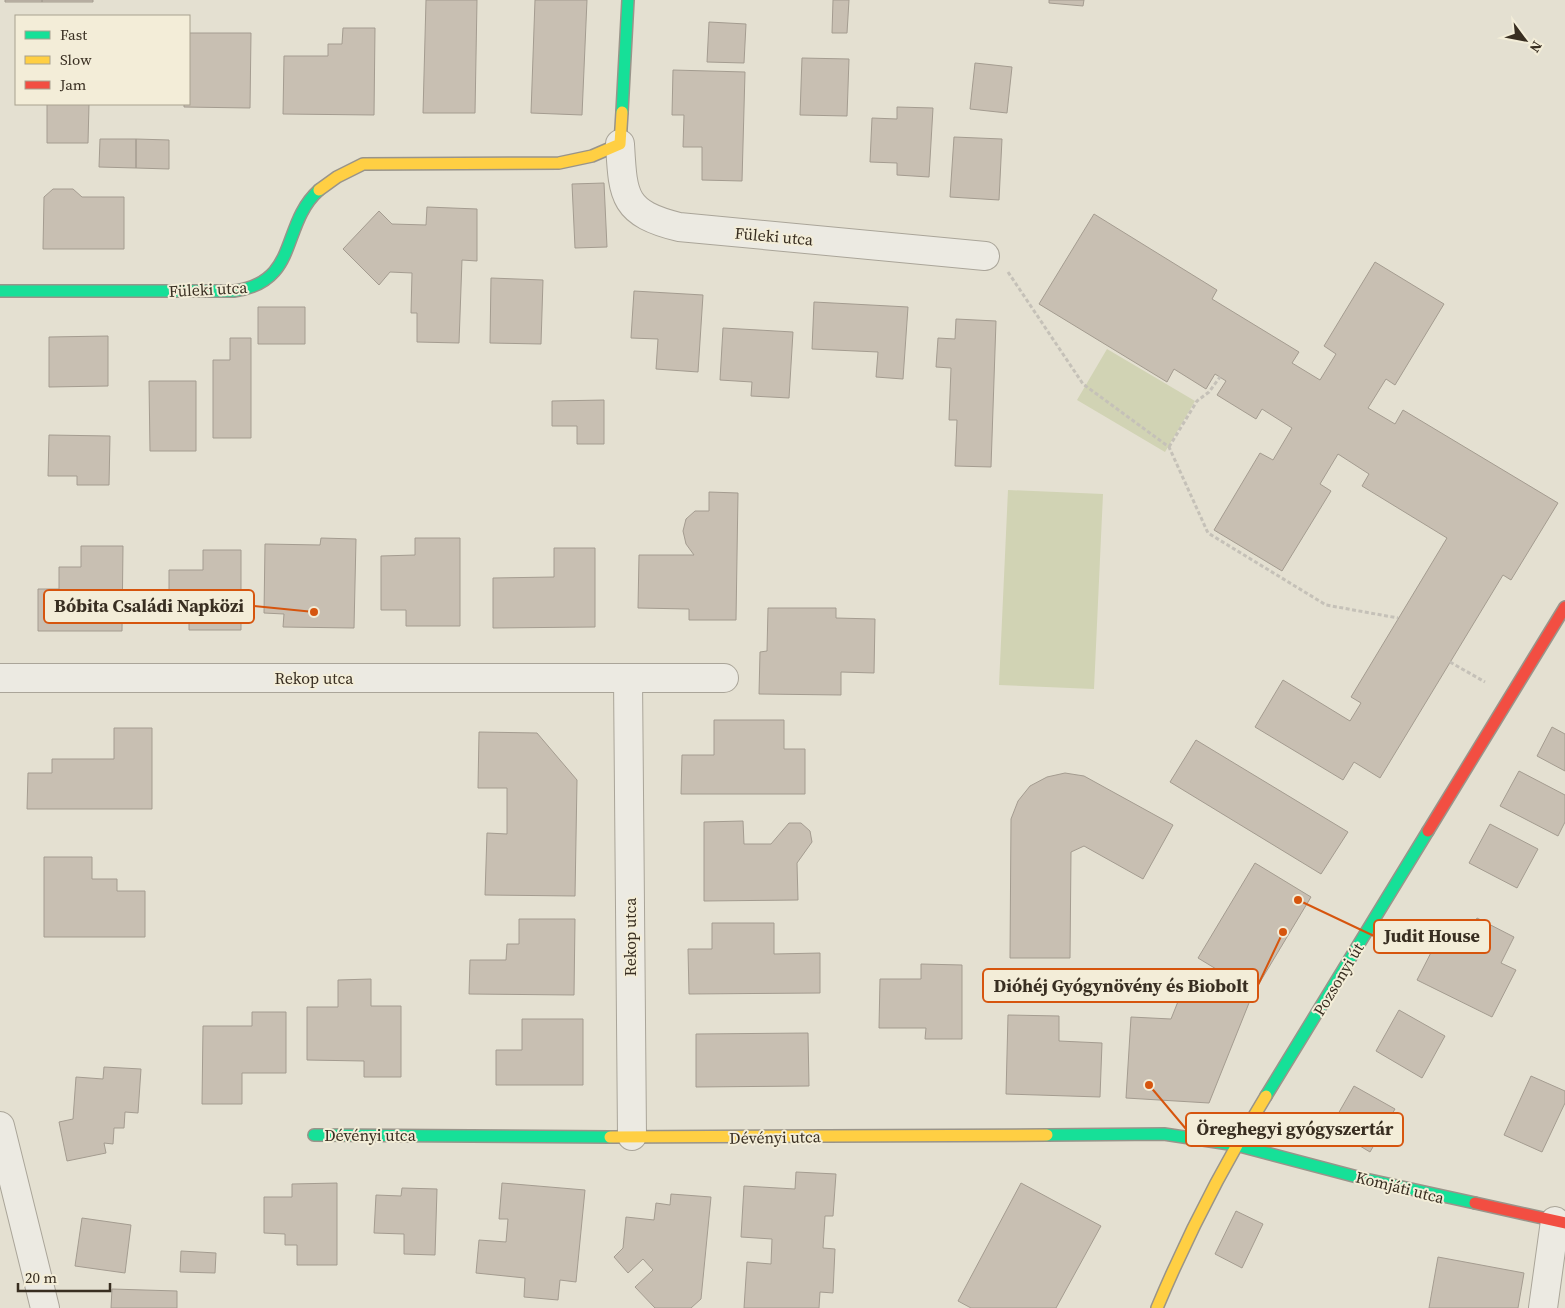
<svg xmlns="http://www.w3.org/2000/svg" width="1565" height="1308" font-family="'Source Serif 4',serif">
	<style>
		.green { fill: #d1d3b4 }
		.building { fill: #c8bfb2; stroke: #a49c90 }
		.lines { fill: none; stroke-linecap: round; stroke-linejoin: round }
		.street-casing { stroke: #aaa599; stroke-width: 30 }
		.fast-casing { stroke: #99948a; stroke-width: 14 }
		.slow-casing { stroke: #99948a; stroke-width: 14 }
		.jam-casing { stroke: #99948a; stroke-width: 14 }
		.path { stroke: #c5c1b8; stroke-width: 3; stroke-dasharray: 4 2.5; stroke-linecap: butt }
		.street { stroke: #eceae2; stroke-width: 28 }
		.fast { stroke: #16e098; stroke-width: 11 }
		.slow { stroke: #ffcf43; stroke-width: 11 }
		.jam { stroke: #f24e42; stroke-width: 11 }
		.labels { text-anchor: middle; stroke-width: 4; stroke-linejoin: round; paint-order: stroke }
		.street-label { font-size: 16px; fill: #382e21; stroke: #f3edd8 }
		.leader { fill: none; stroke: #d6550e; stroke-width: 2 }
		.callout-dot { fill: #d6550e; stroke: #f3edd8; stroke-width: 2 }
		.callout { fill: #f3edd8; stroke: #d6550e; stroke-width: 2 }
		.callout-label { font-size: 18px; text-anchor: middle; font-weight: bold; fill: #382e21 }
	</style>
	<rect width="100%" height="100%" fill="#e4e0d1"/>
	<path class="green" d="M1107,349L1195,401L1165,452L1077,400Z
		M1008,490L1103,494L1094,689L999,685Z"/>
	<path class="building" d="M5,0H42V2H5Z
		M42,0H93V2H42Z
		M426,0H477L475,113H423Z
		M535,0H587L582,115L531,113Z
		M833,0H849L847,33H832Z
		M1049,0H1084L1083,6L1049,3Z
		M709,22L746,24L744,63L707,62Z
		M343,28H375L374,115L283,114L284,56H328V44H342Z
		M189,33H251L250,108L184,107V104H189Z
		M802,58L849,59L847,116L800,115Z
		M975,63L1012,67L1007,113L970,109Z
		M673,70L745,72L742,181L702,180V147H683L684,115H672Z
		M47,104H89L88,143H47Z
		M897,107L933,108L929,177L897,175V163L870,162L872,118L897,119Z
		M954,137L1002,139L999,200L950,197Z
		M100,139H136V168L99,167Z
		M136,139L169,140V169L136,168Z
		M604,183L607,247L575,248L572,184Z
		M53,189H73L82,197H124V249H43L44,197Z
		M427,207L477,209V261L462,260L459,343L417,342V313H411L412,273L390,272L379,285L343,249L379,211L392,224L426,225Z
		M1094,214L1217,290L1212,299L1299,352L1292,363L1320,380L1336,354L1324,346L1375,262L1444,304L1395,385L1386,379L1368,408L1395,424L1403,410L1558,503L1511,580L1503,575L1380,778L1354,762L1343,780L1255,727L1283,680L1350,721L1361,703L1351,697L1447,538L1362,486L1369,474L1338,454L1320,484L1331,491L1282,571L1214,530L1260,453L1273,460L1292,428L1262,409L1256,419L1217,395L1226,381L1215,374L1206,389L1174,369L1167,382L1039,304Z
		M491,278L543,280L541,344L490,343Z
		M634,291L703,295L698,372L656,369L658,339L631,338Z
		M814,302L908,307L903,379L876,377L878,352L812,349Z
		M258,307H305V344H258Z
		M956,319L996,321L991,467L955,466L957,420H949L951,368L936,367L938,338L955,339Z
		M723,328L793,332L789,398L751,396L752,382L720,380Z
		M108,336V386L49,387V337Z
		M230,338H251V438H213V360H230Z
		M149,381H196V451H150Z
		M604,400V444H577V426H552V401Z
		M49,435L110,436L109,485H77V476H48Z
		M709,492L738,493L736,620H689V609L638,608L639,555H694L686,544L683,531L686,519L695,511H709Z
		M321,538L356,539L354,628L283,627L284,614L264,613L265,544L320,545Z
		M415,538H460V626H406V610H381V556L415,555Z
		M81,546H123L122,631H38V589H59V567H81Z
		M554,548H595V627L493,628V578L554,577Z
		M203,550H241V630H189V617H169V570H203Z
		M768,608H836V618L875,619L874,673L841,672V695L759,694L760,652L767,651Z
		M714,720H784V749H805V794H681L682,755H714Z
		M1552,727L1565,734V771L1537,756Z
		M114,728H152V809H27L28,773H52V759H114Z
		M479,732L537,733L577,780L575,896L485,895L487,833L507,834V788H478Z
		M1196,740L1348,832L1321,874L1170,782Z
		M1519,771L1565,795V822L1558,836L1500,806Z
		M1065,773L1084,776L1173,825L1143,879L1084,846L1071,852L1070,958H1010L1011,819L1018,801L1030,786L1047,777Z
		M743,821L744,844H771L789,823H801L810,831L812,842L797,863L798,900L704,901V822Z
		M1490,824L1538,849L1517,888L1469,863Z
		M44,857H92V879H117V891H145V937H44Z
		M1255,863L1311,897L1254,992L1198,958Z
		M1477,918L1514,937L1501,963L1516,970L1492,1017L1417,980L1441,933L1463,944Z
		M519,919H575L574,995L469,994L470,960H506L507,944H519Z
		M712,923H774V954L820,953V993L689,994L688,949H712Z
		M921,964L962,965V1039H925L926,1028H879L880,979H921Z
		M1189,974L1251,998L1209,1103L1126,1098L1131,1017L1171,1019Z
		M371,979V1006H401V1077H364V1061L307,1060V1007H338V980Z
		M1399,1010L1445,1036L1422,1078L1376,1051Z
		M252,1012H286V1073H242V1104H202L203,1026H252Z
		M1008,1015L1059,1016V1041L1102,1043L1100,1097L1006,1094Z
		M522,1019H583V1085H496V1050H522Z
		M808,1033L809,1086L696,1087V1034Z
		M104,1067L141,1069L138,1113L125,1112L124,1128H114L113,1144L104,1143L106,1153L67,1161L59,1122L73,1119L76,1077L103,1079Z
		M1531,1076L1565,1091V1103L1542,1152L1504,1135Z
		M1354,1086L1395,1109L1370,1152L1330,1128Z
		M796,1172L836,1174L833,1216H825L823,1248L835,1249L833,1293L820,1292L819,1308H744L747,1262L771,1264L772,1239L741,1237L744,1186L795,1189Z
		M337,1183V1265H297V1245H285V1234L264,1233V1197H292V1184Z
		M502,1183L585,1190L576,1282L560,1280L558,1300L524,1297L525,1278L476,1273L479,1240L506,1242L508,1219H499Z
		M1021,1183L1101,1226L1056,1308H971L958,1301Z
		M402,1188L437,1189L435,1255L404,1254V1234L374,1233L376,1195L401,1196Z
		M671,1194L711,1197L701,1299L691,1308H655L635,1287L653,1270L643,1259L628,1273L614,1257L623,1248L626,1217L654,1220L656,1203L670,1205Z
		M1236,1211L1263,1224L1242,1268L1215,1254Z
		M82,1218L131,1225L125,1273L75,1266Z
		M181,1251L216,1253L215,1273L180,1272Z
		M1438,1257L1524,1273L1518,1308H1429Z
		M112,1289L177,1291V1308H111Z"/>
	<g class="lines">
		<defs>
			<path id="street" d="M620,144C623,197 623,213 679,227L985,256
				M0,678H724
				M628,678L632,1136
				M0,1126L45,1308
				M1543,1308L1555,1221"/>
			<path id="fast" d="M622,112L628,0
				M0,291H234C300,282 280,225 319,190
				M1266,1096L1428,831
				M314,1135L610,1137
				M1047,1135L1164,1134L1236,1145L1365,1179L1475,1203"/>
			<path id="slow" d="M319,190L337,177L363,164L559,163L592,156L620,144L622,112
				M610,1137L1047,1135
				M1157,1308C1188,1234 1224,1164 1266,1096"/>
			<path id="jam" d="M1428,831L1565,607
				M1475,1203L1565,1223"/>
		</defs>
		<use href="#street" class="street-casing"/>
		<use href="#fast" class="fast-casing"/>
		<use href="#slow" class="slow-casing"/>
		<use href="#jam" class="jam-casing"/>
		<path class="path" d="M1008,272L1083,384L1169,447L1208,533L1326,605L1398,618
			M1169,447L1197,401L1209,392L1220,377
			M1450,662L1485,682"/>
		<use href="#street" class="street"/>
		<use href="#fast" class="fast"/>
		<use href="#slow" class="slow"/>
		<use href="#jam" class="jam"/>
	</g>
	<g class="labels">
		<g class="street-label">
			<text transform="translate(774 236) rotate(5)" y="6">Füleki utca</text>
			<text transform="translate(208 289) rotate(-3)" y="6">Füleki utca</text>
			<text x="314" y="684">Rekop utca</text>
			<text transform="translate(630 937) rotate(-90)" y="6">Rekop utca</text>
			<text transform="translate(1338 979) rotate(-59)" y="6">Pozsonyi út</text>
			<text x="370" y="1141">Dévényi utca</text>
			<text transform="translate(775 1137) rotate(-1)" y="6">Dévényi utca</text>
			<text transform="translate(1400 1187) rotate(14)" y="6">Komjáti utca</text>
		</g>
	</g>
	<path class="leader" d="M314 612L254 606M1298 900L1374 936M1283 932L1258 985M1149 1085L1186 1129"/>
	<g class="callout-dot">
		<circle cx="314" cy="612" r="5"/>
		<circle cx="1298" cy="900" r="5"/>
		<circle cx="1283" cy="932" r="5"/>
		<circle cx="1149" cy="1085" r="5"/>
	</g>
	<g class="callout">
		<rect x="44" y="590" width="210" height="33" rx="5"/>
		<rect x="1374" y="920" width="116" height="33" rx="5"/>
		<rect x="983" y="969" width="275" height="33" rx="5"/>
		<rect x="1186" y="1113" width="217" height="33" rx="5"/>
	</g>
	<g class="callout-label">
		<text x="149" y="612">Bóbita Családi Napközi</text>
		<text x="1432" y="942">Judit House</text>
		<text x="1121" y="992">Dióhéj Gyógynövény és Biobolt</text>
		<text x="1295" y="1135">Öreghegyi gyógyszertár</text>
	</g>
	<rect x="15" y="15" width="175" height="90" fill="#f3edd8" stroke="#a8a18f"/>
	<rect x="25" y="31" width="25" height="8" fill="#16e098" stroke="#a8a18f"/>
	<text x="60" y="40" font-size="15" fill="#382e21">Fast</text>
	<rect x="25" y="56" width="25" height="8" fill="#ffcf43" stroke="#a8a18f"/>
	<text x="60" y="65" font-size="15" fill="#382e21">Slow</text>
	<rect x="25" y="81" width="25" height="8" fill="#f24e42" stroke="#a8a18f"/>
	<text x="60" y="90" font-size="15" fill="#382e21">Jam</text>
	<g transform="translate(1525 40) rotate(122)" stroke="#f3edd8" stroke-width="4" paint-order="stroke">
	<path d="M0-4L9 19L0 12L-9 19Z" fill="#382e21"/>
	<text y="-8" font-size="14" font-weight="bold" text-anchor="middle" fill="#382e21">N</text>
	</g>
	<path d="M18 1283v8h92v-8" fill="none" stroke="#382e21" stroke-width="2.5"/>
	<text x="25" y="1283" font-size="15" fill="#382e21" stroke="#f3edd8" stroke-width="4" paint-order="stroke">20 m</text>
</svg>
